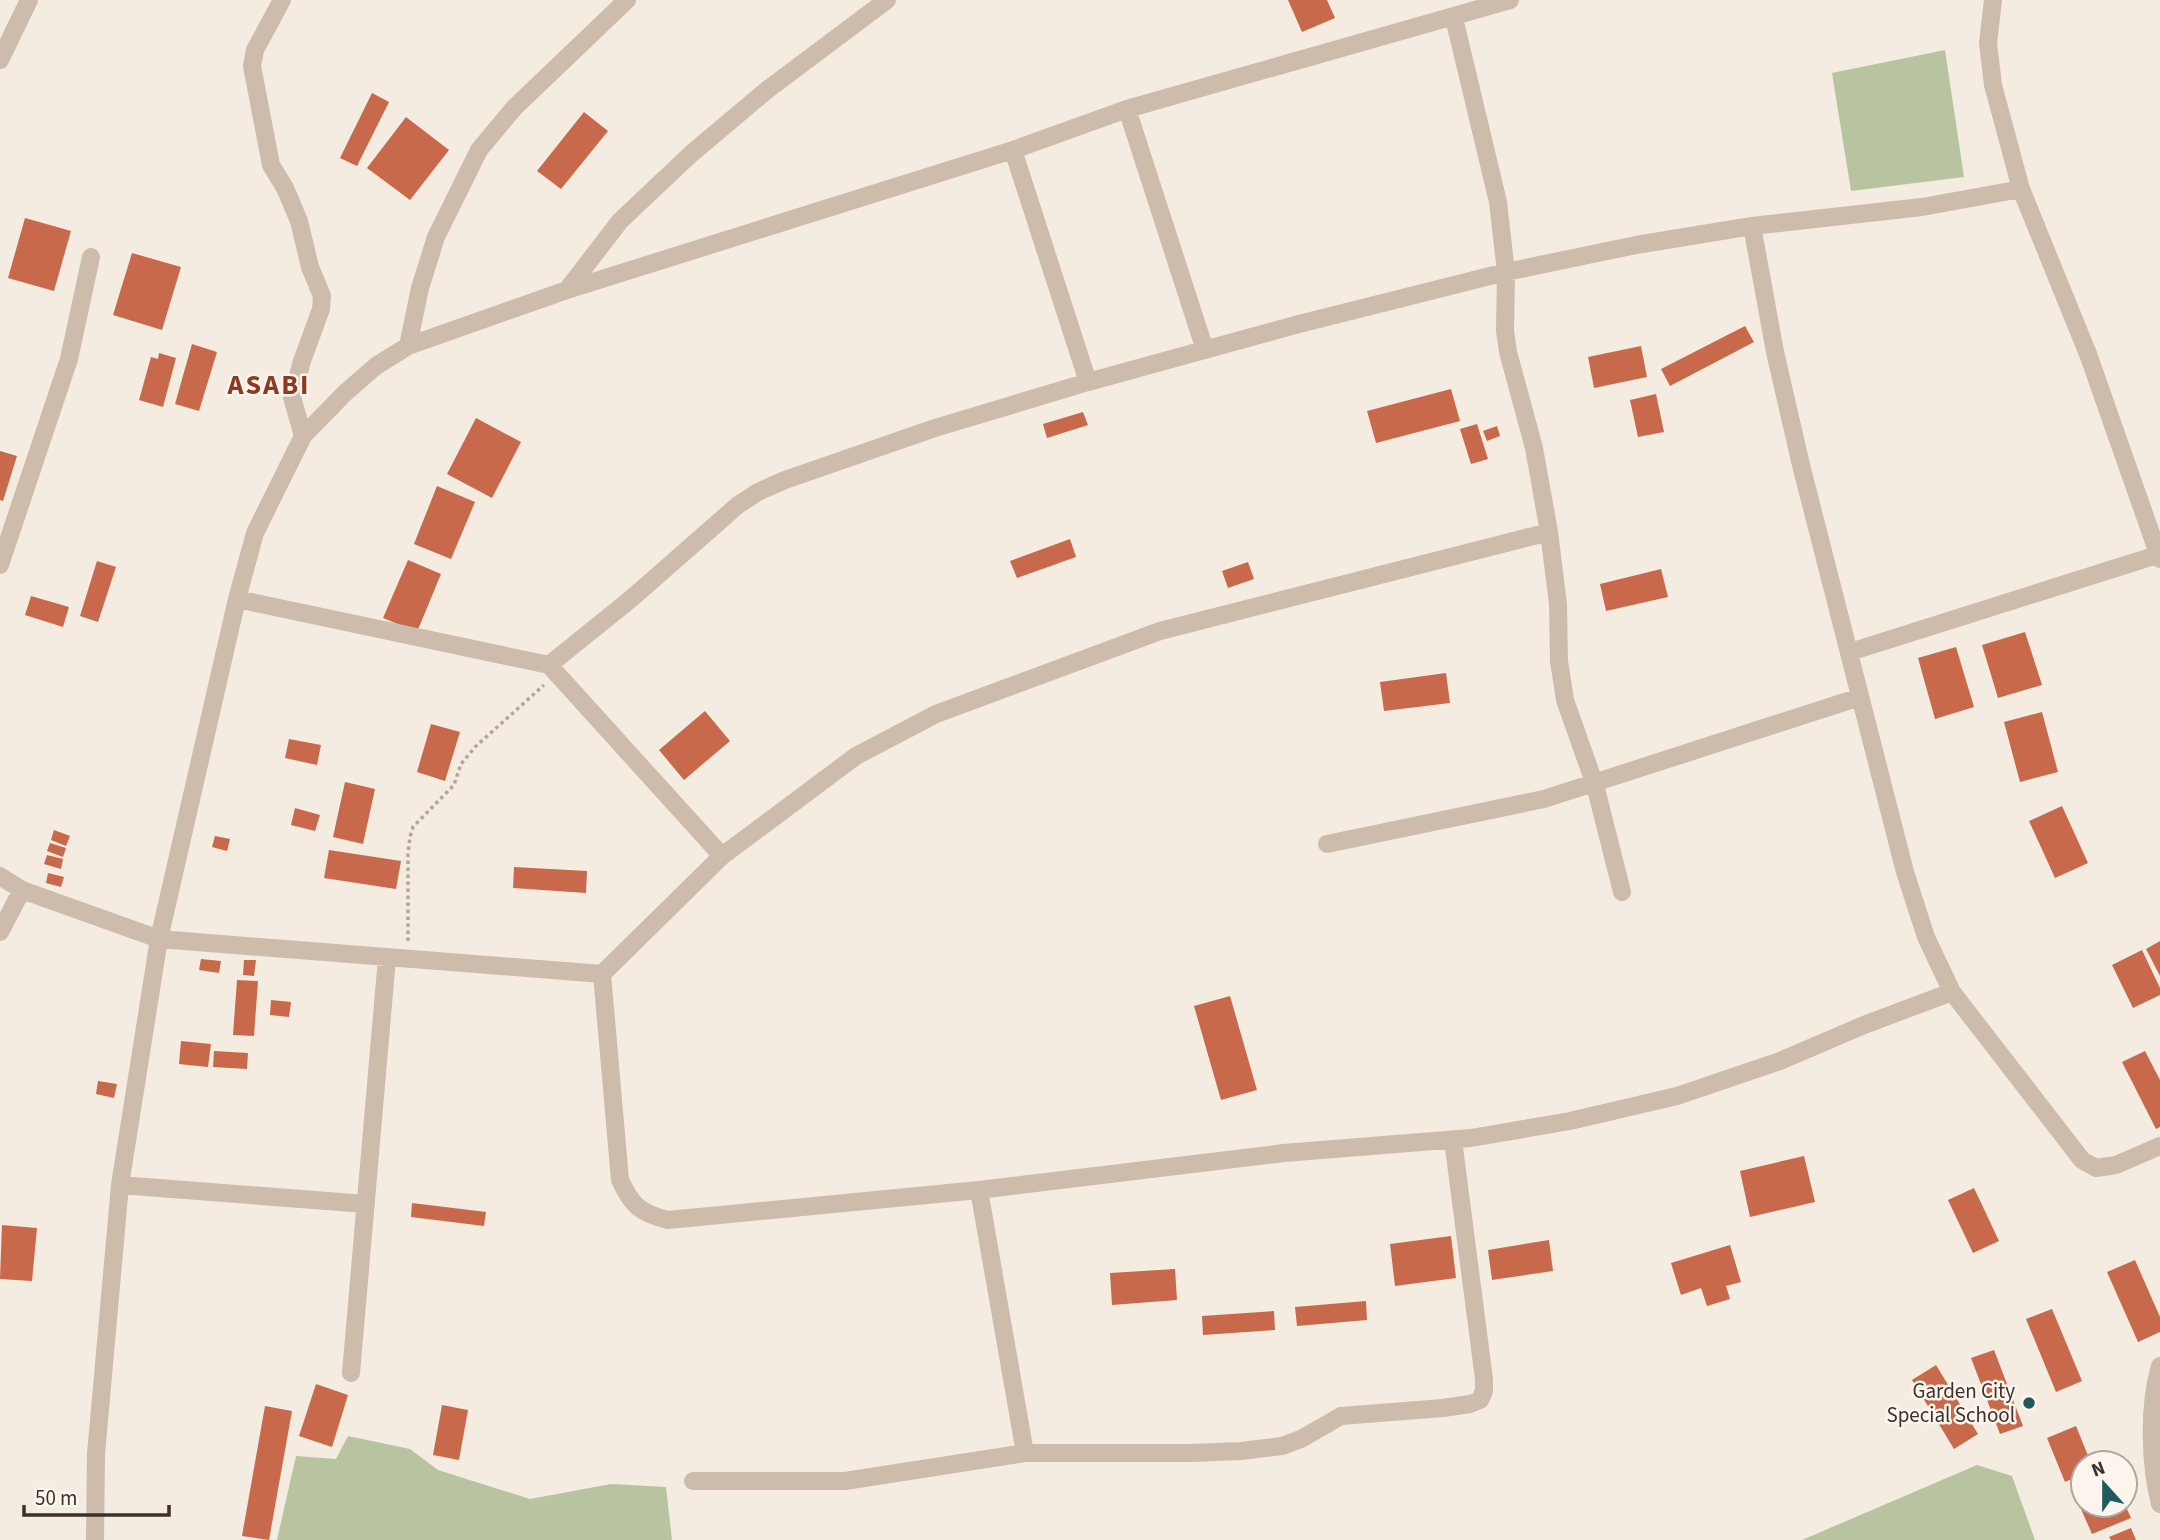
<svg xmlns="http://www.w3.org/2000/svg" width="2160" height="1540" font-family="'Source Sans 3',sans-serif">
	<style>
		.green { fill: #b8c4a0 }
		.building { fill: #c8694b }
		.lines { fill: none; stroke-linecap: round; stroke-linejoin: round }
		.path { stroke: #b9a596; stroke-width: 3.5; stroke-dasharray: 3.5 3.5; stroke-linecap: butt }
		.street { stroke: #cdbbac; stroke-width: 18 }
		.poi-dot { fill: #1f5a5e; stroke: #fbf5ee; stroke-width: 2.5 }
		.labels { text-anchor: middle; stroke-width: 5; stroke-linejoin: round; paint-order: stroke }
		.poi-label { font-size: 21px; fill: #3b302b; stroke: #fbf5ee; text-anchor: end }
		.district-label { font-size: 28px; font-weight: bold; letter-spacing: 2px; fill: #8c3b22; stroke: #fbf5ee }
	</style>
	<rect width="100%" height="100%" fill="#f4ebe1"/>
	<path class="green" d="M1945,50L1964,177L1851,191L1832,73Z
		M348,1436L410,1449L438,1470L530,1499L611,1484L666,1487L672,1540H277L296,1456L336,1459Z
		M1977,1465L2012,1476L2035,1540H1802Z"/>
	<path class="building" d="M1288,0H1327L1335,18L1302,32Z
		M372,93L389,102L357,166L340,158Z
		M584,112L608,131L561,189L537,171Z
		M406,117L449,150L410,200L367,168Z
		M25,218L71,231L54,291L8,278Z
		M132,253L181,267L162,330L113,315Z
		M1745,326L1754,342L1670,386L1661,369Z
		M192,344L217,352L199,411L175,404Z
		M1641,346L1647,377L1594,388L1588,357Z
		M159,353L176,358L163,407L139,400L151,357L158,359Z
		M1451,389L1460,421L1376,443L1367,411Z
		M1656,394L1664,432L1638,437L1630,400Z
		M1083,412L1088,425L1047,438L1043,424Z
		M476,418L521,442L492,498L447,474Z
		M1477,424L1488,459L1471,464L1460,429Z
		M1497,426L1500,436L1487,441L1483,431Z
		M0,451L17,456L3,501L0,500Z
		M437,486L475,502L451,559L414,544Z
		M1070,539L1076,557L1017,578L1010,561Z
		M408,560L441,574L417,632L383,618Z
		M97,561L116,567L98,622L80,616Z
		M1248,562L1254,579L1228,588L1222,571Z
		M1661,569L1668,597L1606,611L1600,584Z
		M31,596L69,607L63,627L25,615Z
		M2025,632L2042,685L1998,698L1982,645Z
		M1956,647L1974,707L1935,719L1918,658Z
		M1446,673L1450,703L1384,711L1380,682Z
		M705,711L730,741L684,780L659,750Z
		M2042,712L2058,772L2020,782L2004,722Z
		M431,724L460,732L445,781L417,772Z
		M289,739L321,745L317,765L285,758Z
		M345,782L375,789L363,844L333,837Z
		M2062,806L2088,863L2055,878L2029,821Z
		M295,808L320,815L315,831L291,825Z
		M54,830L70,836L66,846L51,840Z
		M215,836L230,839L227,851L212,847Z
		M50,843L66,848L63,857L47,851Z
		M329,850L401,861L396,889L324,878Z
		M47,855L63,859L61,869L44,864Z
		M514,867L587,871L586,893L513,888Z
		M48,873L64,877L61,887L46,883Z
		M2160,941V976L2146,949Z
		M2142,950L2160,988V995L2133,1008L2112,965Z
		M201,959L221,961L219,973L199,970Z
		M244,960H256L254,976L243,975Z
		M237,980L258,981L254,1036L233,1035Z
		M1230,996L1257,1090L1221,1100L1194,1006Z
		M271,1000L291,1002L289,1017L270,1015Z
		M181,1041L211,1044L208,1067L179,1064Z
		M214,1051L248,1053L247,1069L213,1067Z
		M2145,1051L2160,1080V1127L2156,1129L2122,1062Z
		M98,1081L117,1084L114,1098L96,1094Z
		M1804,1156L1815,1202L1750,1217L1740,1171Z
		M1974,1188L1999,1241L1973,1253L1948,1200Z
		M412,1203L486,1212L484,1226L411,1217Z
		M2,1225L37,1228L32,1281L0,1279Z
		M1451,1236L1456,1278L1395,1286L1390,1244Z
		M1549,1240L1553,1271L1492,1280L1488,1250Z
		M1730,1245L1741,1282L1726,1286L1730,1299L1707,1306L1701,1288L1681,1295L1671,1263Z
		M2135,1260L2160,1317V1332L2138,1342L2107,1272Z
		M1175,1269L1177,1300L1112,1305L1110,1273Z
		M1366,1301L1367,1320L1297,1326L1295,1307Z
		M2052,1309L2082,1381L2056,1392L2026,1319Z
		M1274,1311L1275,1330L1203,1335L1202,1316Z
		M1994,1350L2023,1426L2000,1434L1971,1358Z
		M1936,1365L1978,1434L1954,1449L1912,1380Z
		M316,1384L348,1395L332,1447L299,1436Z
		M442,1405L468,1410L459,1460L433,1455Z
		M265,1406L292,1411L269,1540L242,1536Z
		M2076,1426L2091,1463H2083V1474L2065,1482L2047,1438Z
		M2083,1497V1505H2125L2131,1518L2092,1534L2077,1500Z
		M2131,1528L2136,1540H2111L2109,1537Z"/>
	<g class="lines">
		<path class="path" d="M408,941V854L410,837L413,827L454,785L461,764L475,747L544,685"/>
		<path class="street" d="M282,0L255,50L252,66L271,165L285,188L299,221L310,267L322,296L321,309L302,361L292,397L303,436
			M1993,0L1988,43L1993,85L2021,189L2088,354L2160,559
			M1454,18L1498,202L1506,272L1505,331L1508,352L1534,448L1549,532L1558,604L1559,661L1565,700L1595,785L1622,892
			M0,60L29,0
			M1127,109L1205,350
			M1013,150L1088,382
			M1752,226L1775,352L1801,465L1905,872L1926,937L1952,992L2082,1160L2096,1168L2116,1165L2160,1146
			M567,290L620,221L691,154L767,90L887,0
			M408,346L420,288L436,237L479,150L514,108L627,0
			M1549,532L1160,631L936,714L856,756L722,856L602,974L620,1180C632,1206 640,1213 668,1220L979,1190L1284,1153L1471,1138L1570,1121L1677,1096L1780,1061L1864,1025L1952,992
			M0,565L69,359L91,257
			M237,599L549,665L722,856
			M1850,652L2160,554
			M549,665L632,598L738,505L758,492L785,480L935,428L1088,382L1299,324L1506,272L1636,245L1752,226L1922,207L2021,189
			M1327,844L1544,799L1860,697
			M0,876L22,890L159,939L602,974
			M0,932L22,890
			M120,1185L366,1204
			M979,1190L1025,1453
			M2160,1366C2148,1406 2150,1465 2160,1504
			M351,1373L387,958
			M693,1481H845L1025,1453H1191L1241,1451L1282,1446L1301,1439L1341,1416L1443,1408L1470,1404L1480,1400L1484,1391V1379L1453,1140
			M95,1540L96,1454L120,1185L159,939L237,599L255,533L303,436L345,393L376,366L408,346L567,290L1013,150L1127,109L1510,0"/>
	</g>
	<circle class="poi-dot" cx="2029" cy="1403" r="7"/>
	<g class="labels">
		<g class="poi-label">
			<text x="2015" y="1398">Garden City<tspan x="2015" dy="24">Special School</tspan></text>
		</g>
		<g class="district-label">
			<text x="269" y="394">ASABI</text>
		</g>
	</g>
	<g transform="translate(2104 1484) rotate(339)"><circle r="33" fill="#fbf5ee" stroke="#aea6a0" stroke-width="2"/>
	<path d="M0-5L12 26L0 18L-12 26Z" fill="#1f5a5e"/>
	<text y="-10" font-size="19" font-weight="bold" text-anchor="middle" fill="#3b302b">N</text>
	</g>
	<path d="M24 1505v10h145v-10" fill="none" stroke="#3b302b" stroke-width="3.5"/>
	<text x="35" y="1505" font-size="21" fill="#3b302b" stroke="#fbf5ee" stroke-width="5" paint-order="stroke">50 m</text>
</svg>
